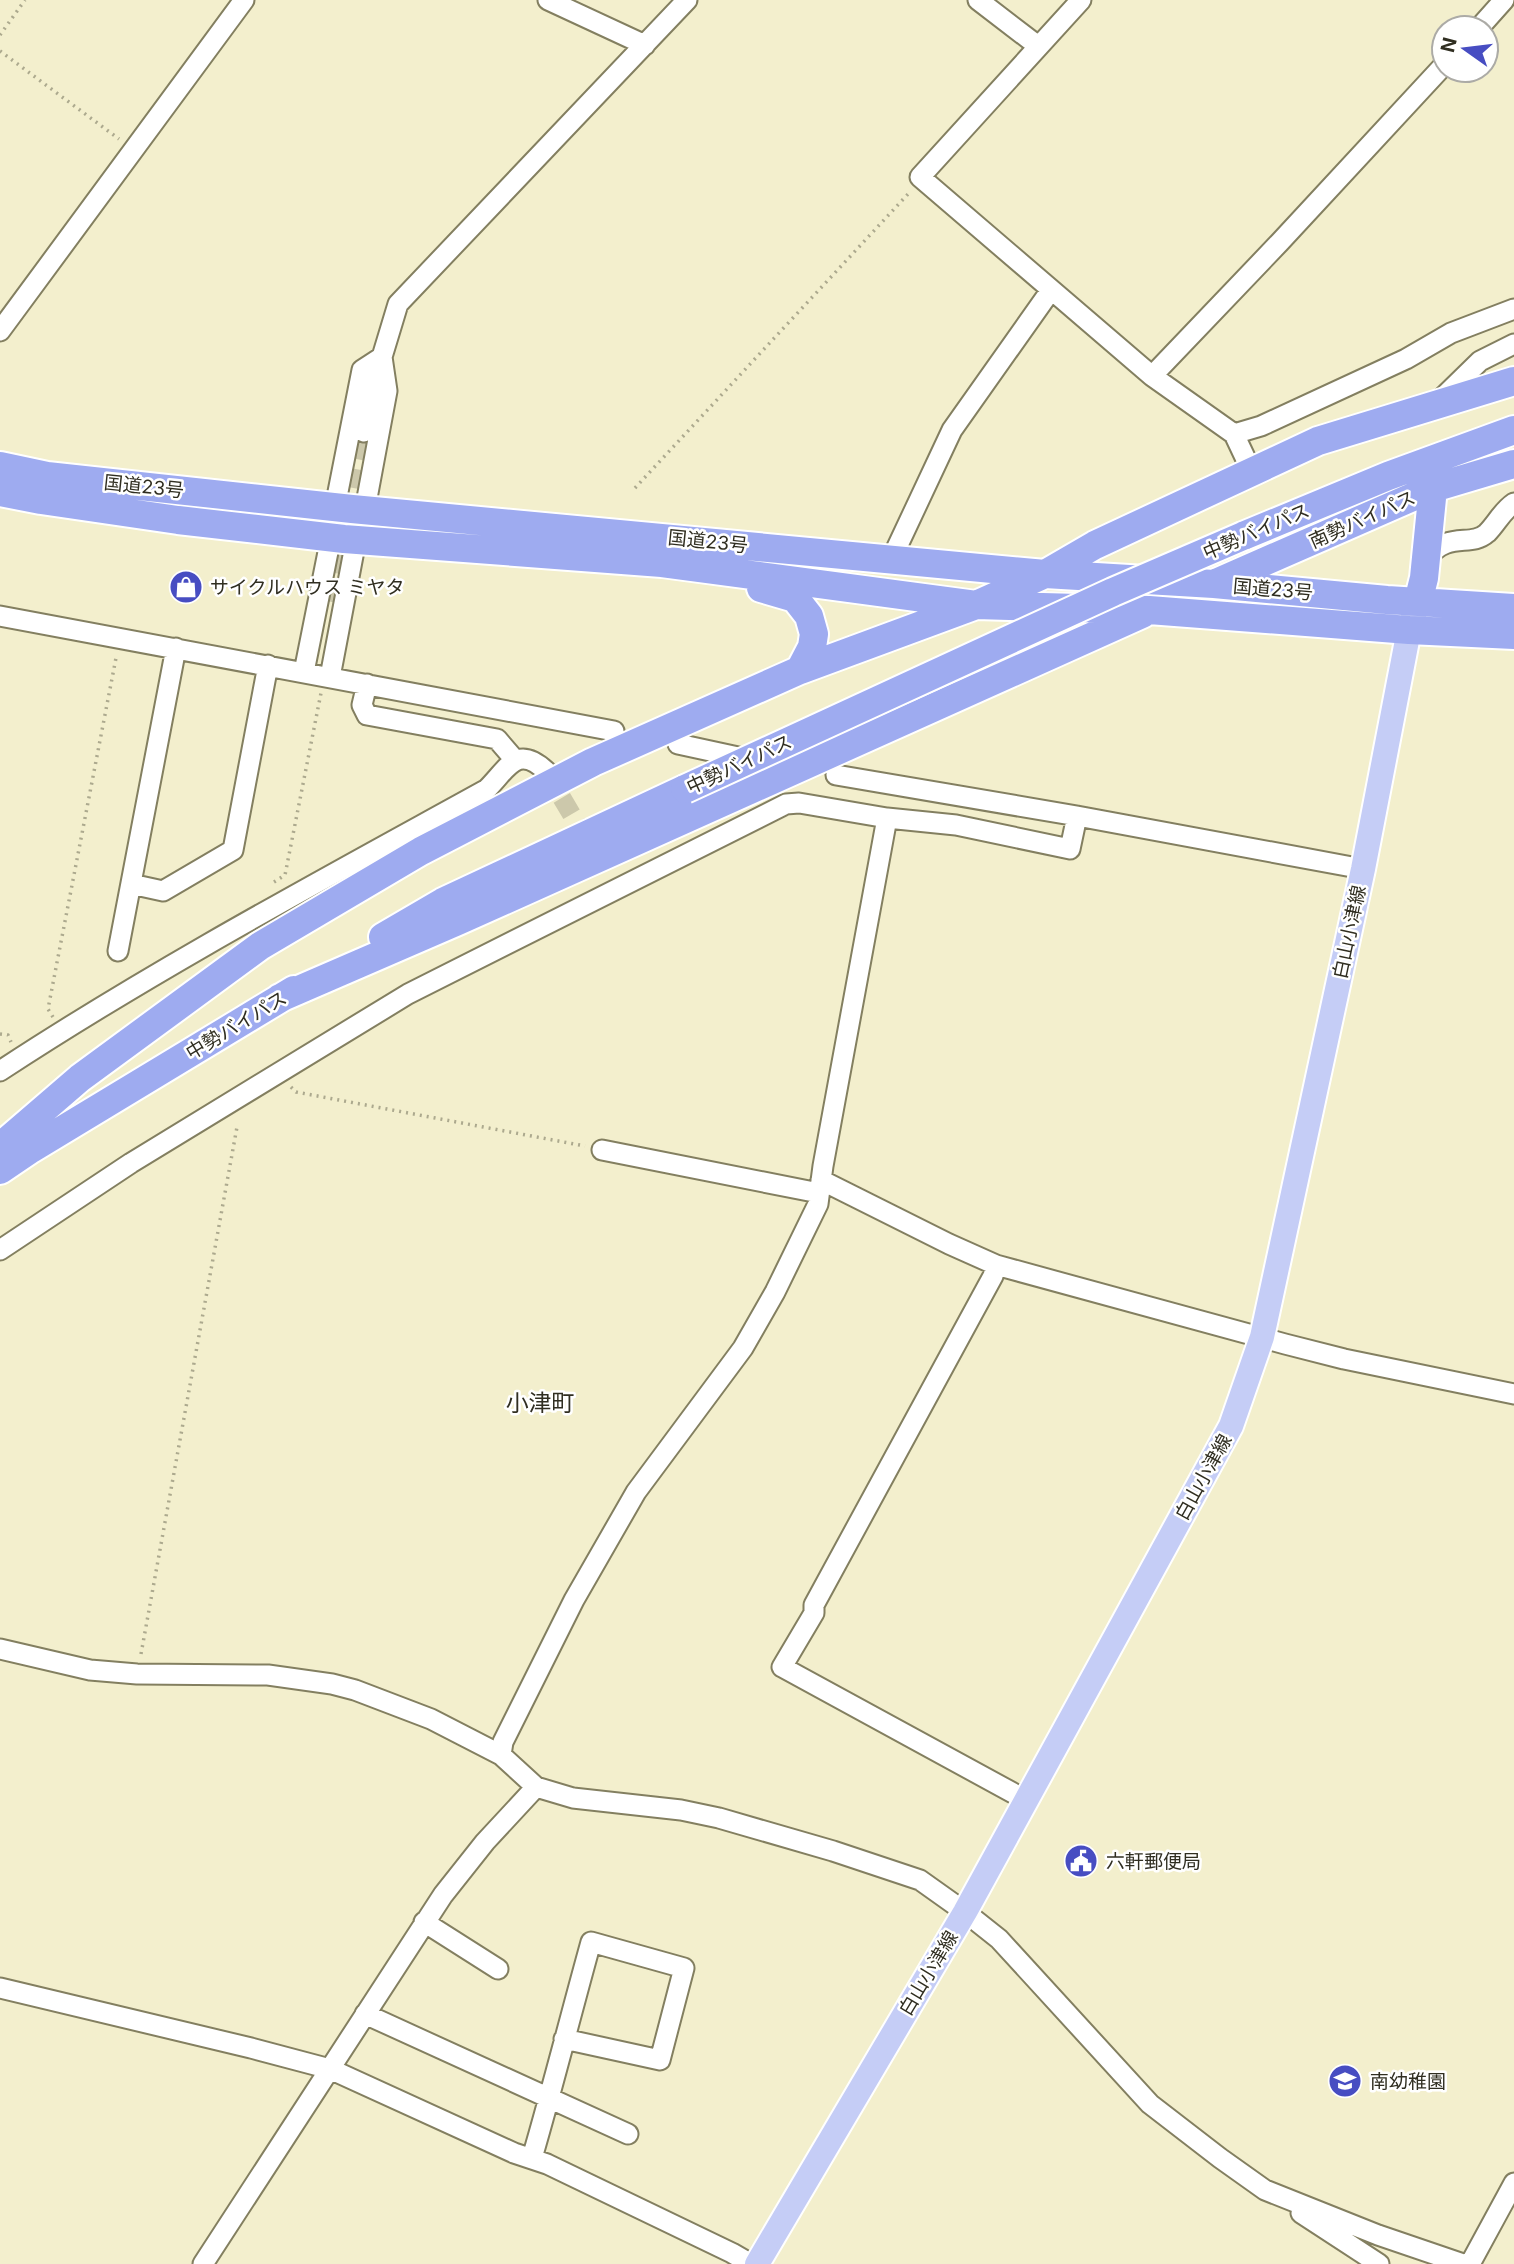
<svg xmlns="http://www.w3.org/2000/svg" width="1514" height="2264" font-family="Inter,'Noto Sans JP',sans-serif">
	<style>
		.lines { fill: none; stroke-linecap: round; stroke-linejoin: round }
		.minor-tunnel { stroke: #ccc8ab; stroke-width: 19; stroke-dasharray: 19 10; stroke-linecap: butt }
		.minor-casing { stroke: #837f60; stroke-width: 23 }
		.major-casing { stroke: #fff; stroke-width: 28 }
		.highway-casing { stroke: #fff; stroke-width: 32 }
		.path { stroke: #aca98e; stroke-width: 3.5; stroke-dasharray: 2 5; stroke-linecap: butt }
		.minor { stroke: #fff; stroke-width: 19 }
		.major { stroke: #c5cdf6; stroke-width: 24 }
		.highway { stroke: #9eabf0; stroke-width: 28 }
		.highway-bridge-casing { stroke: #fff; stroke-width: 32; stroke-linecap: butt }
		.highway-bridge { stroke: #9eabf0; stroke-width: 28 }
		.labels { text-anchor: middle; stroke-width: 5; stroke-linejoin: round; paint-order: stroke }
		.street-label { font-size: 19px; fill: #302e21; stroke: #fff }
		.poi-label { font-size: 19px; fill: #302e21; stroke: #fff; text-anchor: start }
		.quarter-label { font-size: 23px; fill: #302e21; stroke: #fff }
	</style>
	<rect width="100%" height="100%" fill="#f3efcd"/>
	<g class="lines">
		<path class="minor-tunnel" d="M332,602L364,432
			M547,773L591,847"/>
		<defs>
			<path id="minor" d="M548,0L645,45
				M978,0L1038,46
				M1081,0L920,177L1152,376L1234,434L1251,470
				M1479,28L1504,0
				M0,331L244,0
				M1152,376L1280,242L1444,65
				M1437,403L1480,361L1514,344
				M364,432L382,357L398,304L687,0
				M1234,434L1261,426L1406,359L1451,333L1514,309
				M335,507L362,370L382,357L387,391L365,509
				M1426,559C1449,530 1470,548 1487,533C1497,523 1502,511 1514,503
				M891,560L952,430L1051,290
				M0,616L614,731
				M304,672L331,537
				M330,677L356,540
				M367,684L362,705L367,715L497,739L515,760
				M678,744L752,760
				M836,775L1077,816L1363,869
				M131,884L163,891L233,850L268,665
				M118,951L176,648
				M0,1071C157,968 322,880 487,789C508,768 517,744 546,771
				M602,1150L819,1193
				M821,1180L949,1244L996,1265L1285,1344L1344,1359L1514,1394
				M0,1250L131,1163L408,994L786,804L799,803L887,818
				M996,1265L993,1276L814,1605V1613L782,1667L1026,1800
				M0,1649L90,1670L137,1674L268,1675L332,1684L355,1690L431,1719L501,1755L536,1787L573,1798L681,1810L719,1818L833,1851L920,1880L965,1912L999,1939L1150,2104L1220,2158L1265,2190L1378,2235L1463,2264
				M501,1755L503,1742L574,1600L636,1492L743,1348L775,1292L818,1204L823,1166L887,818L956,825L1070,849L1077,816
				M424,1922L498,1969
				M0,1988L251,2048L330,2069L514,2153L547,2164L732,2253L751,2264
				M365,2014L628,2134
				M532,2158C553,2086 571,2014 591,1942L684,1968L660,2060L564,2039
				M1301,2213L1379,2264
				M203,2264L443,1895L485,1842L536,1787
				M1470,2264L1514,2183"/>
			<path id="major" d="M757,2264L965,1912L1231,1426L1262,1337L1363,869L1409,630L1415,612"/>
			<path id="highway" d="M0,466L47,476L352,509L1045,574L1214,584L1387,600L1514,608
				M0,492L41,500L178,520L344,539L662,563L976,605L1149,610L1409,630L1514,635
				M1243,536L1388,476L1514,430
				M1218,582L1433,488L1514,464
				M761,588L795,598L809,616L814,634L812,647L800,670
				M1418,602L1424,578L1433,488
				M383,937L443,902L685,789
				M280,998L458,921L1142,614
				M0,1147L80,1078L260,946L421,851L593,762L800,670L976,605L1045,574L1095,545L1318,441L1514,381
				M0,1170L31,1149L294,990"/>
		</defs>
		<use href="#minor" class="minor-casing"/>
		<use href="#major" class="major-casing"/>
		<use href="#highway" class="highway-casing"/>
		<path class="path" d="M0,35L25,0
			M0,51L119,139
			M635,488L909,193
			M274,882L285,875L321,693
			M53,1017L48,1009L116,658
			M0,1034L8,1035L11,1042
			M291,1087L296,1092L585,1146
			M141,1654L237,1127"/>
		<use href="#minor" class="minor"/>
		<use href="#major" class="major"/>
		<use href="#highway" class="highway"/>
		<defs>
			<path id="highway-bridge" d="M685,789L1113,592L1243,536"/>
		</defs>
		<use href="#highway-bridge" class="highway-bridge-casing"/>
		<use href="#highway-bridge" class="highway-bridge"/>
	</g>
	<defs>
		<symbol id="shop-disc" viewBox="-11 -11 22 22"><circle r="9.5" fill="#474dc2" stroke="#fff"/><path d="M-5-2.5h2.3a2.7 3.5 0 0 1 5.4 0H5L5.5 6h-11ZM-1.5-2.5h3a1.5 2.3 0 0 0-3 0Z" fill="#fff"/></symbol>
		<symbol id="civic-disc" viewBox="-11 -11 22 22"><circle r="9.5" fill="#474dc2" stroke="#fff"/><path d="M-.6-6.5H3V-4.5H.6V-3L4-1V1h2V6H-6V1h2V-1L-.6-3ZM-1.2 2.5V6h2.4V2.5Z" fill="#fff"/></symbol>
		<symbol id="school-disc" viewBox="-11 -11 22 22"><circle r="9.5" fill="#474dc2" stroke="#fff"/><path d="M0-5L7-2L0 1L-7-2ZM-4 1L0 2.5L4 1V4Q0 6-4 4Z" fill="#fff"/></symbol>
	</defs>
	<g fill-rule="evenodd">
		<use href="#shop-disc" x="167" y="568" width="38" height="38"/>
		<use href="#civic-disc" x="1062" y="1842" width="38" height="38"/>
		<use href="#school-disc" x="1326" y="2062" width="38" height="38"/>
	</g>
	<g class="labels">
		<g class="street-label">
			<text transform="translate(144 486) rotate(6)" y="7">国道23号</text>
			<text transform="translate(1362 519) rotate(-24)" y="7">南勢バイパス</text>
			<text transform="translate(1256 531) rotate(-23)" y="7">中勢バイパス</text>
			<text transform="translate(708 541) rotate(6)" y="7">国道23号</text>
			<text transform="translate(1273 589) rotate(5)" y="7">国道23号</text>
			<text transform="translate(739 764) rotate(-25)" y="7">中勢バイパス</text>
			<text transform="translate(1349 932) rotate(-78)" y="7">白山小津線</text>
			<text transform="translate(236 1025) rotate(-31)" y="7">中勢バイパス</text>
			<text transform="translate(1203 1477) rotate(-61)" y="7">白山小津線</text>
			<text transform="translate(928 1973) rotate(-59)" y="7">白山小津線</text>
		</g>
		<g class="poi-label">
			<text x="210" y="594">サイクルハウス ミヤタ</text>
			<text x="1106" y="1868">六軒郵便局</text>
			<text x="1370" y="2088">南幼稚園</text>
		</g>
		<g class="quarter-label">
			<text x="540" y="1411">小津町</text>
		</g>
	</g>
	<g transform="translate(1465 49) rotate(284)"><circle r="33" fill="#ffffff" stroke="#acaba6" stroke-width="2"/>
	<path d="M0-5L12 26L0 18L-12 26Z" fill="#474dc2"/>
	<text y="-10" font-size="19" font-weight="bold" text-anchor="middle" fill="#302e21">N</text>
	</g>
</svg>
